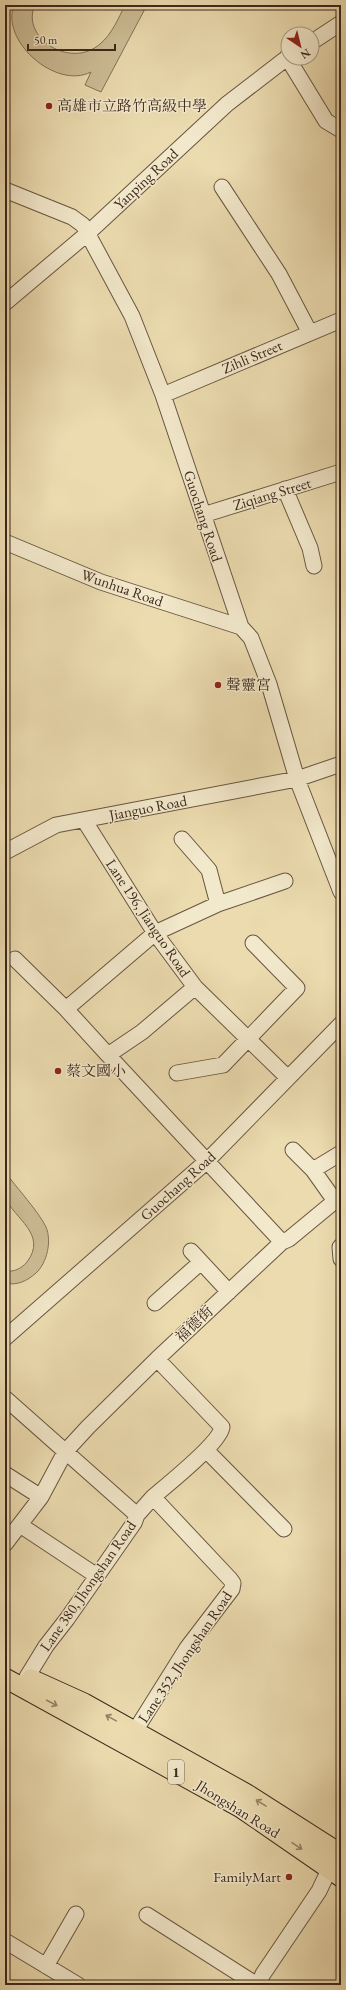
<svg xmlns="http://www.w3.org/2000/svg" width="346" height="1990" font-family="'EB Garamond','Noto Serif TC',serif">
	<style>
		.green { fill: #cdbd96; stroke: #847259 }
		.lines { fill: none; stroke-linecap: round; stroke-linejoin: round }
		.minor-casing { stroke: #685541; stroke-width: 17 }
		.major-casing { stroke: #3c281c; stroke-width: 21 }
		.minor { stroke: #f2e8cb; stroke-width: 15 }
		.major { stroke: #ebdbaf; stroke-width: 19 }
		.oneway { stroke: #948266 }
		.poi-dot { fill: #8f2418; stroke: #f2e8cb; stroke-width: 1.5 }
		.labels { text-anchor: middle; stroke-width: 3; stroke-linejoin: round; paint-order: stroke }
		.shield { fill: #f2e8cb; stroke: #736250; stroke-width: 1 }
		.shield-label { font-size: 14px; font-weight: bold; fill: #3c281c }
		.poi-label { font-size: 15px; fill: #3c281c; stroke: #f2e8cb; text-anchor: start }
		.street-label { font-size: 15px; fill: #3c281c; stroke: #f2e8cb }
	</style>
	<rect width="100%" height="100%" fill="#ebdbaf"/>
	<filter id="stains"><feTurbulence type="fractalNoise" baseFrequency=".005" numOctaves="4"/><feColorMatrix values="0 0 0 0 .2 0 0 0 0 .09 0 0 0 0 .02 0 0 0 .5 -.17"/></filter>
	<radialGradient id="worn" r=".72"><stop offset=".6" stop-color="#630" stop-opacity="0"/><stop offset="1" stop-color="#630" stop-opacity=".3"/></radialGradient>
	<path class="green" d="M14,5H35C20,37 70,70 100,44C112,34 118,19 125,5H147L101,92L85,85L91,72C56,90 0,41 14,5Z
		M5,1172C16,1187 39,1212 46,1227C52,1241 47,1263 36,1273C27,1281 17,1286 5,1283V1271C14,1272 21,1269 27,1262C48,1234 14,1219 5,1197C3,1191 5,1179 5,1172Z"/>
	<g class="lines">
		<defs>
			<path id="minor" d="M312,42L341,23
				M287,57L326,121L341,130
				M222,187L279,274L310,333
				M5,190L72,217L83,225L132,316L163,395L241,627L251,638L269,684L297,779L341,892
				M5,303L88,233L227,104L288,57
				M163,395L341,320
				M285,489L310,548L314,566
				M203,515L341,472
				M5,542L101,582L241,627
				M84,820L155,933L195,987L288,1078
				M182,839L209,870L218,904
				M5,852L56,825L297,779L341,764
				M15,959L66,1009L155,933L218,904L285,881
				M66,1009L108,1055L142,1032L195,987
				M177,1073L223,1065L297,988L253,943
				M313,1170L341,1153
				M282,1242L289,1239L335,1201L313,1170L293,1150
				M341,1246L340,1247L341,1259
				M191,1251L229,1292
				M155,1303L201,1262
				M5,1338L207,1161L341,1024
				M5,1398L137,1515
				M206,1450L284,1529
				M5,1474L41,1497
				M20,1525L97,1576
				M5,1544L41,1497L65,1452L88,1427L157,1359L282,1242L108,1055
				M27,1677L46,1646L67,1619L134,1523L137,1515L153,1497
				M135,1731L187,1648L232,1589L233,1583L230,1579L153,1497C167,1485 220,1443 222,1427L157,1359
				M147,1915L257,1985
				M5,1941L78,1985
				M46,1966L76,1914
				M258,1985L263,1974L319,1891L334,1859"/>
			<path id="major" d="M5,1678L241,1808L341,1877
				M31,1679L84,1703L247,1794L341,1854"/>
		</defs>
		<use href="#minor" class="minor-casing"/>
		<use href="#major" class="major-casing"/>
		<use href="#minor" class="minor"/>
		<use href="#major" class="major"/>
	</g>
	<defs><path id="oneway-shaft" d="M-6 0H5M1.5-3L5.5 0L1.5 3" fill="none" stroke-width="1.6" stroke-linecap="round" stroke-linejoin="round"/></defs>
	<g class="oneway">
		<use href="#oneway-shaft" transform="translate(52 1703) rotate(28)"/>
		<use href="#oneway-shaft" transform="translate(111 1718) rotate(-151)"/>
		<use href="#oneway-shaft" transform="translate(261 1803) rotate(-148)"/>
		<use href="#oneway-shaft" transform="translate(297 1846) rotate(34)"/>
	</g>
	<g class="poi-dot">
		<circle cx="49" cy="106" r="4"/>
		<circle cx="218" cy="685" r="4"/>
		<circle cx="58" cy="1071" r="4"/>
		<circle cx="289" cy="1877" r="4"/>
	</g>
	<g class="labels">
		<rect class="shield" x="168" y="1760" width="16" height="24" rx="3"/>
		<g class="shield-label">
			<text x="176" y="1777">1</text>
		</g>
		<g class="poi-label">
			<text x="57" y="111">高雄市立路竹高級中學</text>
			<text x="226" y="690">聲靈宮</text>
			<text x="66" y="1076">蔡文國小</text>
			<text x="281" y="1882" text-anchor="end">FamilyMart</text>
		</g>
		<g class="street-label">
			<text transform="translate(146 179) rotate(-43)" y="5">Yanping Road</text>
			<text transform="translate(252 357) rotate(-23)" y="5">Zihli Street</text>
			<text transform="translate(272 494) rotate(-17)" y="5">Ziqiang Street</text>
			<text transform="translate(203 516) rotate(72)" y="5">Guochang Road</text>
			<text transform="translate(122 588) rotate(19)" y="5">Wunhua Road</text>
			<text transform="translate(148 808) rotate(-11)" y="5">Jianguo Road</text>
			<text transform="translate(148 918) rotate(56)" y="5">Lane 196, Jianguo Road</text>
			<text transform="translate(178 1186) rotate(-42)" y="5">Guochang Road</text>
			<text transform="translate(194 1324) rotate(-43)" y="5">福德街</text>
			<text transform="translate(88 1586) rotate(-55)" y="5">Lane 380, Jhongshan Road</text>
			<text transform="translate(185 1657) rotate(-56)" y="5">Lane 352, Jhongshan Road</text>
			<text transform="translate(238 1809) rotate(32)" y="5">Jhongshan Road</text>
		</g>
	</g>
	<rect width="346" height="1990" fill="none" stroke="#ebdbaf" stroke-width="20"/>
	<rect x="6" y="6" width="334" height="1978" fill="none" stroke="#3c281c" stroke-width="2"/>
	<rect x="10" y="10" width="326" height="1970" fill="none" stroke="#3c281c"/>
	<g transform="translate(300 46) rotate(145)"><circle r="19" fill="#f2e8cb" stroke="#a99b85"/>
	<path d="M0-3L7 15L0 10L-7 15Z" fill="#8f2418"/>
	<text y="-6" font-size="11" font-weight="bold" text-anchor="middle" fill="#3c281c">N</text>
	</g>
	<path d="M28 44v6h87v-6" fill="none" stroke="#3c281c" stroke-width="2"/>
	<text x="34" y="44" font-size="12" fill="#3c281c" stroke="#f2e8cb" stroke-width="3" paint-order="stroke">50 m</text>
	<rect width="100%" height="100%" filter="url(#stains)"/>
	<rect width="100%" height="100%" fill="url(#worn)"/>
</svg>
